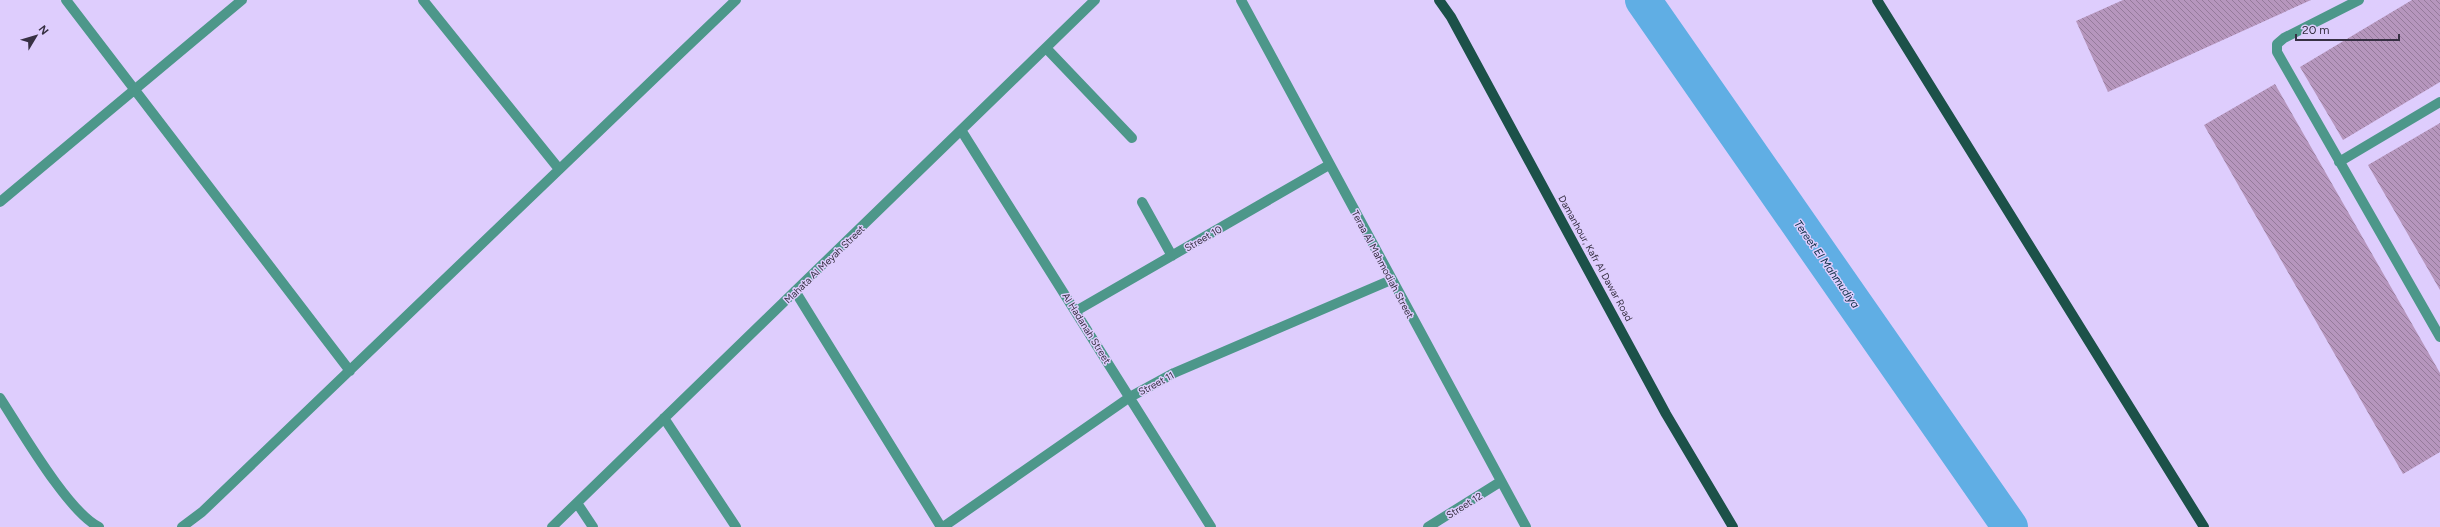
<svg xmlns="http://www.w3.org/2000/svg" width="2440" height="527" font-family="Figtree,sans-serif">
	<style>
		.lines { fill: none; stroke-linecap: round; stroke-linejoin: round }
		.canal { stroke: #60aee4; stroke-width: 36 }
		.building { fill: url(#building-back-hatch) }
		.minor { stroke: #4d978a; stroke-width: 10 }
		.major { stroke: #1c5149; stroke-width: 10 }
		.labels { text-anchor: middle; stroke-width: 3; stroke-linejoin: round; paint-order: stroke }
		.street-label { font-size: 10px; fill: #373043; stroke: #decdfd }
		.water-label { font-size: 11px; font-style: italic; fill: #0a2e44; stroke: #decdfd }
	</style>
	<defs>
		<pattern id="building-back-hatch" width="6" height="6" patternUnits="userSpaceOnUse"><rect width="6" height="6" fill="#b696bd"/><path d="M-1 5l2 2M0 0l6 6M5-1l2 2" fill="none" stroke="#957b9b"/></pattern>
	</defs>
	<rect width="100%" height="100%" fill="#decdfd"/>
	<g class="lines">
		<path class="canal" d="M1643,0L2010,527"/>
	</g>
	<path class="building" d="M2123,0H2311L2108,92L2076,21Z
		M2412,0H2440V82L2343,140L2300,67Z
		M2275,84L2440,373V452L2403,474L2204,125Z
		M2440,123V290L2368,165Z"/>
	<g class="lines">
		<path class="minor" d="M66,0L350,371
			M423,0L559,169
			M1241,0L1526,527
			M2359,0L2284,38L2277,44V52L2440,337
			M1046,48L1132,138
			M961,130L1211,527
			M2339,162L2440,102
			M0,202L242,0
			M1142,202L1172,256
			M795,291L941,527
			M1076,311L1329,165
			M0,398C21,430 68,512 99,527
			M664,418L736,527
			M577,503L593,527
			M182,527L202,512L736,0
			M552,527L1095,0
			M943,527L1130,397L1174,373L1391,280
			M1428,527L1500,482"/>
		<path class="major" d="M1439,0L1451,17L1666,414L1733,527
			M1877,0L2204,527"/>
	</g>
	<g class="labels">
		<g class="street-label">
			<text transform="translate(1203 238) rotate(-30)" y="4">Street 10</text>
			<text transform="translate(1596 258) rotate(61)" y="4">Damanhour, Kafr Al Dawar Road</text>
			<text transform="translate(824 264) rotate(-44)" y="4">Mahata Al Meyah Street</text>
			<text transform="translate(1383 264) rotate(62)" y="4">Teraa Al Mahmodiah Street</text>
			<text transform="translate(1087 328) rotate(58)" y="4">Al Hadanah Street</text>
			<text transform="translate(1156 383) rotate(-28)" y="4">Street 11</text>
			<text transform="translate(1464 505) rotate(-32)" y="4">Street 12</text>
		</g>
		<g class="water-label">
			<text transform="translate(1827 264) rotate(55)" y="4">Tereet El Mahmudiya</text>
		</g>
	</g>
	<g transform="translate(36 36) rotate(52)" stroke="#decdfd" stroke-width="3" paint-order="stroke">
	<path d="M0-3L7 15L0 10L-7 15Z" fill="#373043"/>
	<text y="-6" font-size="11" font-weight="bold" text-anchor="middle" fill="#373043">N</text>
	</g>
	<path d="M2296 34v6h103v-6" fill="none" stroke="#373043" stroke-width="2"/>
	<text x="2302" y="34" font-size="12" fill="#373043" stroke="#decdfd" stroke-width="3" paint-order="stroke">20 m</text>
</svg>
